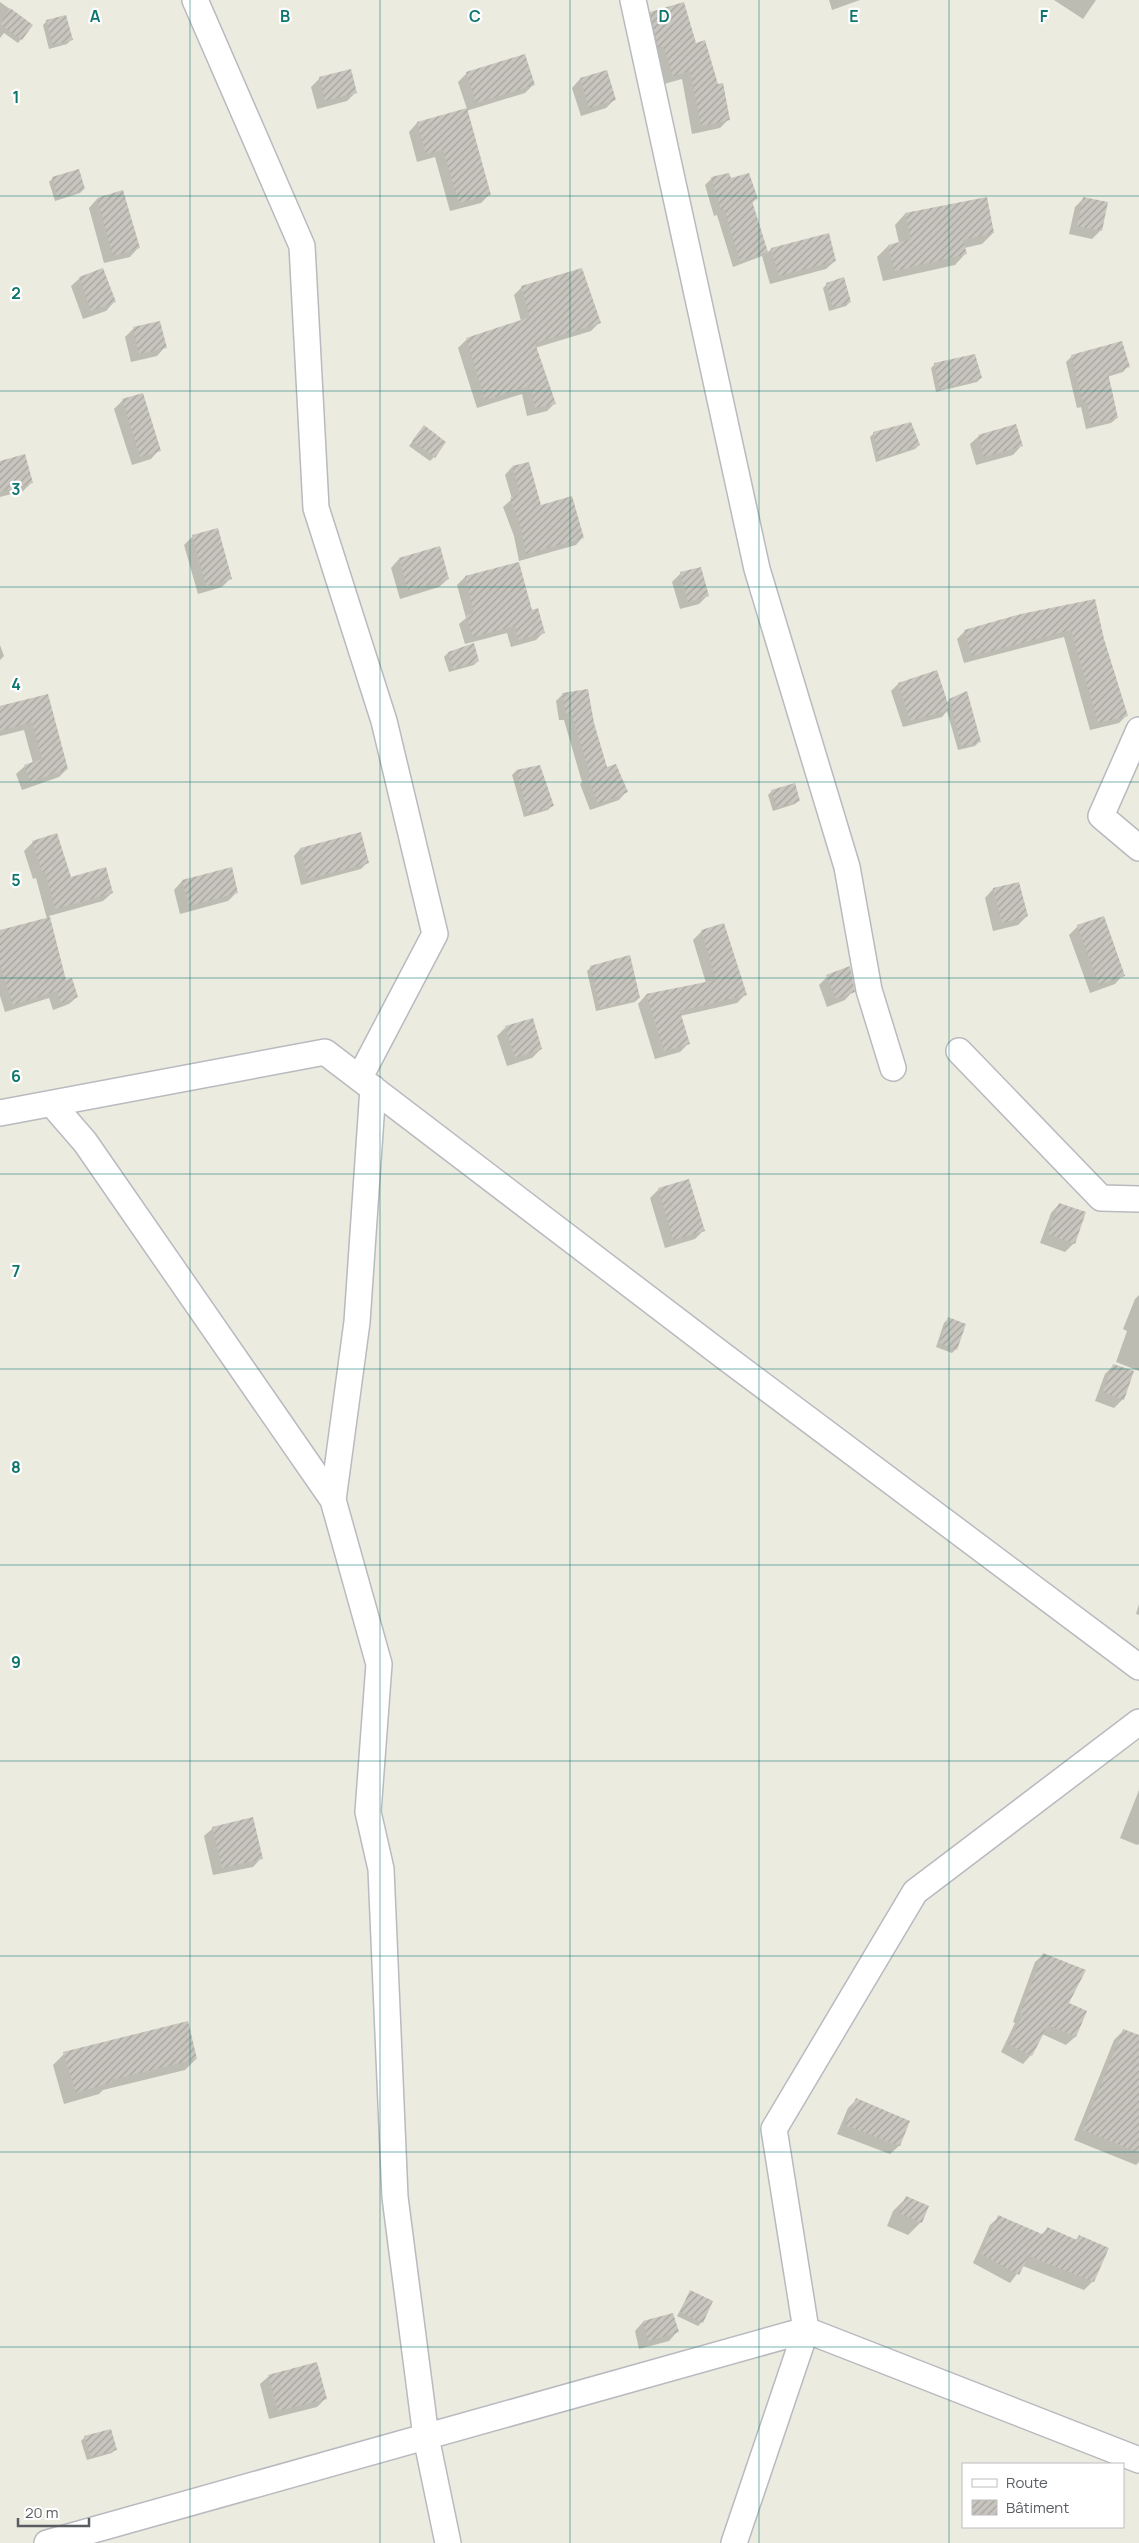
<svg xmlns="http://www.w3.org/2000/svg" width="1139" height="2543" font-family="Manrope,sans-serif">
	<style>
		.shadow { fill: #0003 }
		.building { fill: url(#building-hatch) }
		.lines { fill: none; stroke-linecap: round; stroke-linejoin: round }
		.street-casing { stroke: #b8babf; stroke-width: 28 }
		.street { stroke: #fff; stroke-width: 25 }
		.grid { fill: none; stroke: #0f766e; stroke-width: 1; stroke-opacity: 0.55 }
		.grid-label { font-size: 16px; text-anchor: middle; font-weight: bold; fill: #0f766e; stroke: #fff; stroke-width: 4.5; stroke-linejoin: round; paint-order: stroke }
	</style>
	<defs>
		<pattern id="building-hatch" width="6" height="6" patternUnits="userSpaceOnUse" patternTransform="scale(1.25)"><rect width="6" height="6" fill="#c7c5bd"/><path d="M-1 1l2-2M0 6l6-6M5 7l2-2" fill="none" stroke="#a5a39d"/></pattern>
	</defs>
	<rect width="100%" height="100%" fill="#ecebe0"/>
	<path class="shadow" d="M829,0H860L832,10Z
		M1054,0H1096L1083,19Z
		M0,2L32,25L18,43L4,33L0,38Z
		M651,13L696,44L728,120L720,128L692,134L682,79L664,84L642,22Z
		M47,21L71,40L67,44L49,49L43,25Z
		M350,70L356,92L347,101L317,109L311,87L319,79Z
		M606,71L615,99L606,108L581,116L572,88L580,79Z
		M467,73L534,84L525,93L466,111L490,194L481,203L450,211L435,157L417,162L409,132L417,123L467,109L458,82Z
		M53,178L84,189L80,193L55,201L49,182Z
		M712,178L730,180L756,199L752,203L767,253L771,249L835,261L826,269L770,284L762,256L733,267L717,215L714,216L705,185Z
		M122,192L138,248L130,257L104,263L89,208L97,199Z
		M1083,199L1101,230L1092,239L1069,234L1075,207Z
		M905,214L993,233L982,244L964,248L965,254L955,265L883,281L877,257L888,246L899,243L895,225Z
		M80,278L114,302L106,311L83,319L71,286Z
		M827,284L850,302L846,306L829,311L823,288Z
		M522,287L599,323L591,331L535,348L555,403L547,411L527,416L522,394L477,408L458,348L466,340L521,321L514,295Z
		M134,328L165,347L157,356L131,362L125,337Z
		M1072,356L1128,366L1123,372L1107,377L1117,418L1111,423L1086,429L1081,407L1077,408L1066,362Z
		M935,364L981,378L977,382L936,392L931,368Z
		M123,400L159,450L151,459L132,465L114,409Z
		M420,431L434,457L430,461L409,446Z
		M874,433L919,445L915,449L876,462L870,437Z
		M979,436L1021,446L1013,455L976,465L970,444Z
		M0,462L32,482L23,491L0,497Z
		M512,467L540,507L583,537L576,545L519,561L514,536L503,507L512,499L505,475Z
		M193,536L230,579L222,587L198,594L184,545Z
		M399,559L448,579L439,587L400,599L391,568Z
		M518,563L531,612L544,632L536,640L511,647L507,633L465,644L459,624L466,618L457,585L465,577Z
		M700,568L708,595L699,604L680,609L672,582L680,574Z
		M1021,615L1103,639L1127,715L1119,723L1090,730L1064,637L964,663L957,639L965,631Z
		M0,645L4,656L0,660Z
		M448,653L478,661L474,665L449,672L444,657Z
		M898,684L947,703L949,700L979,742L975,746L958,750L947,711L942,717L903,727L891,691Z
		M563,694L593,724L607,769L626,792L619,800L590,810L580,784L582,782L564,720H559L556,701Z
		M47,695L67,769L59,777L22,790L16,774L25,766L33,763L24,730L0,736V706Z
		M539,766L552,806L548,810L524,817L512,775L516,771Z
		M772,791L799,800L795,804L773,811L768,795Z
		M33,842L70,879L112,893L103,901L49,916L65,982L77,997L69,1004L53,1010L49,998L5,1012L0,996V932L47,919L36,878L33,879L24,851Z
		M300,849L368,862L361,869L301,885L294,856Z
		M182,881L237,892L228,901L180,914L174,890Z
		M1018,883L1027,916L1018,925L993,931L985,898L993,889Z
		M1078,926L1123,975L1115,984L1090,993L1069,935Z
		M702,931L745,995L737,1003L680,1016L689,1043L680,1052L655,1059L638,1004L646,995L706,983L693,940Z
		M591,967L639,998L635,1002L596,1011L587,971Z
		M827,977L853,991L845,1000L827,1007L819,985Z
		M506,1027L541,1049L532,1058L507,1066L497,1036Z
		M659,1189L703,1231L695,1239L665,1248L650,1198Z
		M1059,1204L1074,1243L1065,1252L1040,1243L1051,1213Z
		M1139,1295V1371L1116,1362L1127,1331L1123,1329L1135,1299Z
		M948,1319L956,1349L952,1353L936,1347L944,1323Z
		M1114,1365L1123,1399L1114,1408L1095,1401L1105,1374Z
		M1139,1604V1615L1136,1614Z
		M1139,1790V1844L1137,1845L1120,1838Z
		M213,1828L261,1858L253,1867L213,1875L204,1836Z
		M1044,1954L1067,2004L1085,2012L1075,2037L1066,2045L1042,2034L1031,2055L1023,2064L1001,2052L1015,2023L1013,2022L1035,1962Z
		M1123,2031L1139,2037V2162L1136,2165L1074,2140L1114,2040Z
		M64,2054L196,2059L185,2070L103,2090L99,2094L64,2104L53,2065Z
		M857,2099L908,2122L899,2146L890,2154L837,2134L848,2108Z
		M906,2198L921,2222L908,2235L887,2226L893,2211Z
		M999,2217L1041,2235L1047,2229L1075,2241L1079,2236L1093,2281L1084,2290L1023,2266L1010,2283L973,2263L990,2225Z
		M690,2292L702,2322L698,2326L677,2316Z
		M672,2314L677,2332L669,2341L639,2349L635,2331L643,2322Z
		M269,2376L326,2398L317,2407L269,2419L260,2384Z
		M85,2437L116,2449L112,2453L87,2460L81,2441Z"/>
	<path class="building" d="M684,2L696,43L705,40L718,84L723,83L730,120L701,126L690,71L673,76L663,46L658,48L650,12Z
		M10,8L33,25L22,40L0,24Z
		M66,15L73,40L53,45L46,20Z
		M525,54L535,85L476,103L466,72Z
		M351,69L357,93L325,101L319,77Z
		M607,70L616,100L589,108L580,78Z
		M467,108L491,195L459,203L443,150L426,154L417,122Z
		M79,169L85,189L58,198L52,177Z
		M729,173L731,178L749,173L758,199L752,201L768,252L740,261L724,209L721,210L711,177Z
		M123,190L140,248L113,256L97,198Z
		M987,197L994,233L963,240L967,254L894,271L888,245L911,239L905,213Z
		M1083,197L1108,202L1102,231L1077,226Z
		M829,233L836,261L779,276L771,248Z
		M103,268L116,302L91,311L79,277Z
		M582,268L601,323L535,343L556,404L535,408L530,386L485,400L466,338L530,317L521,286Z
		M844,277L851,302L833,308L826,283Z
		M160,321L167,348L139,354L133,327Z
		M1122,341L1130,367L1108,373L1118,418L1091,424L1087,402L1083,403L1071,355Z
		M975,354L982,378L940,389L934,363Z
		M143,393L161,451L140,457L122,399Z
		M911,422L920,445L879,459L873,432Z
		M1016,424L1023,446L984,457L978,435Z
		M424,425L446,442L435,458L412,441Z
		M25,454L33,483L0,492V461Z
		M529,462L541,505L572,496L584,538L526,554L521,528L510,498L520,494L512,466Z
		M218,528L232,579L206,586L192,535Z
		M440,546L449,579L408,591L399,558Z
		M519,562L532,610L538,608L545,633L518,640L515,626L473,637L466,615L474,613L465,576Z
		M701,567L709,596L688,602L680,572Z
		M1095,599L1104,639L1128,716L1098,723L1071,630L972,656L964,630L1021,614Z
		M474,643L479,661L453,669L448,652Z
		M937,670L950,710L910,721L898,683Z
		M588,689L594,723L607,767L616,764L628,792L598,804L587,775L590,774L571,713L566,714L562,693Z
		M967,691L981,742L962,747L949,699Z
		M48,694L68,769L30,782L24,765L42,759L32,722L0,731V706Z
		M540,765L554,806L528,814L516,770Z
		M795,783L800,801L777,808L771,790Z
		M361,832L369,863L308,879L300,848Z
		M57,833L71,877L106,867L113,893L55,909L45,871L42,872L32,841Z
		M232,867L238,893L189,906L182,880Z
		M1019,882L1028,916L1002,923L993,888Z
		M1104,916L1125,976L1099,985L1077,925Z
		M50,917L66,980L72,978L78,997L61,1003L57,991L13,1005L0,966V930Z
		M724,923L747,995L680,1011L690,1044L664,1051L646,994L716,980L701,930Z
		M630,955L640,998L600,1008L590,966Z
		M850,966L855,992L836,999L826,975Z
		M533,1018L542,1049L515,1058L505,1026Z
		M689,1179L705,1231L673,1240L658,1188Z
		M1059,1203L1086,1212L1075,1244L1048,1234Z
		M948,1317L966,1324L957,1350L939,1343Z
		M1113,1364L1134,1371L1124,1400L1103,1392Z
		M253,1817L263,1859L222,1868L212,1827Z
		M1043,1953L1086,1970L1069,2003L1087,2011L1076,2037L1048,2025L1032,2056L1008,2044L1023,2015L1020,2014Z
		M188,2021L197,2059L111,2080L112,2082L76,2093L63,2052Z
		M1123,2029L1139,2035V2153L1083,2130Z
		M856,2098L910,2121L900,2146L845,2125Z
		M906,2196L929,2206L922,2223L899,2213Z
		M998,2215L1044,2235L1047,2227L1077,2240L1079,2235L1109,2248L1094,2282L1029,2256L1019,2275L981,2254Z
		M690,2290L713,2301L703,2323L680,2312Z
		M673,2313L679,2332L648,2341L643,2321Z
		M317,2362L327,2399L278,2411L268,2375Z
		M111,2429L117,2450L91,2457L84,2436Z"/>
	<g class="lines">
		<defs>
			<path id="street" d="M195,0L302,246L316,508L384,721L435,934L360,1077
				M633,0L757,569L847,867L869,990L893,1068
				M1139,730L1101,816L1139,848
				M959,1051L1101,1198L1139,1199
				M52,1104L85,1142L333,1500L379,1664L368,1812L381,1869L395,2197L426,2437L448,2543
				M0,1113L325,1052L725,1357L1139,1667
				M333,1500L357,1322L373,1088
				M47,2543L806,2330L1139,2460
				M734,2543L806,2330L774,2129L915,1892L1139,1722"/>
		</defs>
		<use href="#street" class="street-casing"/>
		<use href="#street" class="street"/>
	</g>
	<path class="grid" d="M190,0V2543M380,0V2543M570,0V2543M759,0V2543M949,0V2543M0,196H1139M0,391H1139M0,587H1139M0,782H1139M0,978H1139M0,1174H1139M0,1369H1139M0,1565H1139M0,1761H1139M0,1956H1139M0,2152H1139M0,2347H1139"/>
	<g class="grid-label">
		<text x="95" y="22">A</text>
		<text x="285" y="22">B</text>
		<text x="475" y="22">C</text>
		<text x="664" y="22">D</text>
		<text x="854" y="22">E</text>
		<text x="1044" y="22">F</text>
		<text x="16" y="103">1</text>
		<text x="16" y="299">2</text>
		<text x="16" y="495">3</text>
		<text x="16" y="690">4</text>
		<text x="16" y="886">5</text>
		<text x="16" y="1082">6</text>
		<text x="16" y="1277">7</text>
		<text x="16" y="1473">8</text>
		<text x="16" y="1668">9</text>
	</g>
	<rect x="962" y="2463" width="162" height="65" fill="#ffffff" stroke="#bdbec0"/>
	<rect x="972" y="2479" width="25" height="8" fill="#ffffff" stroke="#bdbec0"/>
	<text x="1006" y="2488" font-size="15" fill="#595c61">Route</text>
	<rect x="972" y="2500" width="25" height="15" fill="url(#building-hatch)" stroke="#bdbec0"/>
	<text x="1006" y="2513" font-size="15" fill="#595c61">Bâtiment</text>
	<path d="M18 2518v8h71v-8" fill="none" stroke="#595c61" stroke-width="2.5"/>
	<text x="25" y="2518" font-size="15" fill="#595c61" stroke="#ffffff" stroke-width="4" paint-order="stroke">20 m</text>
</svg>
